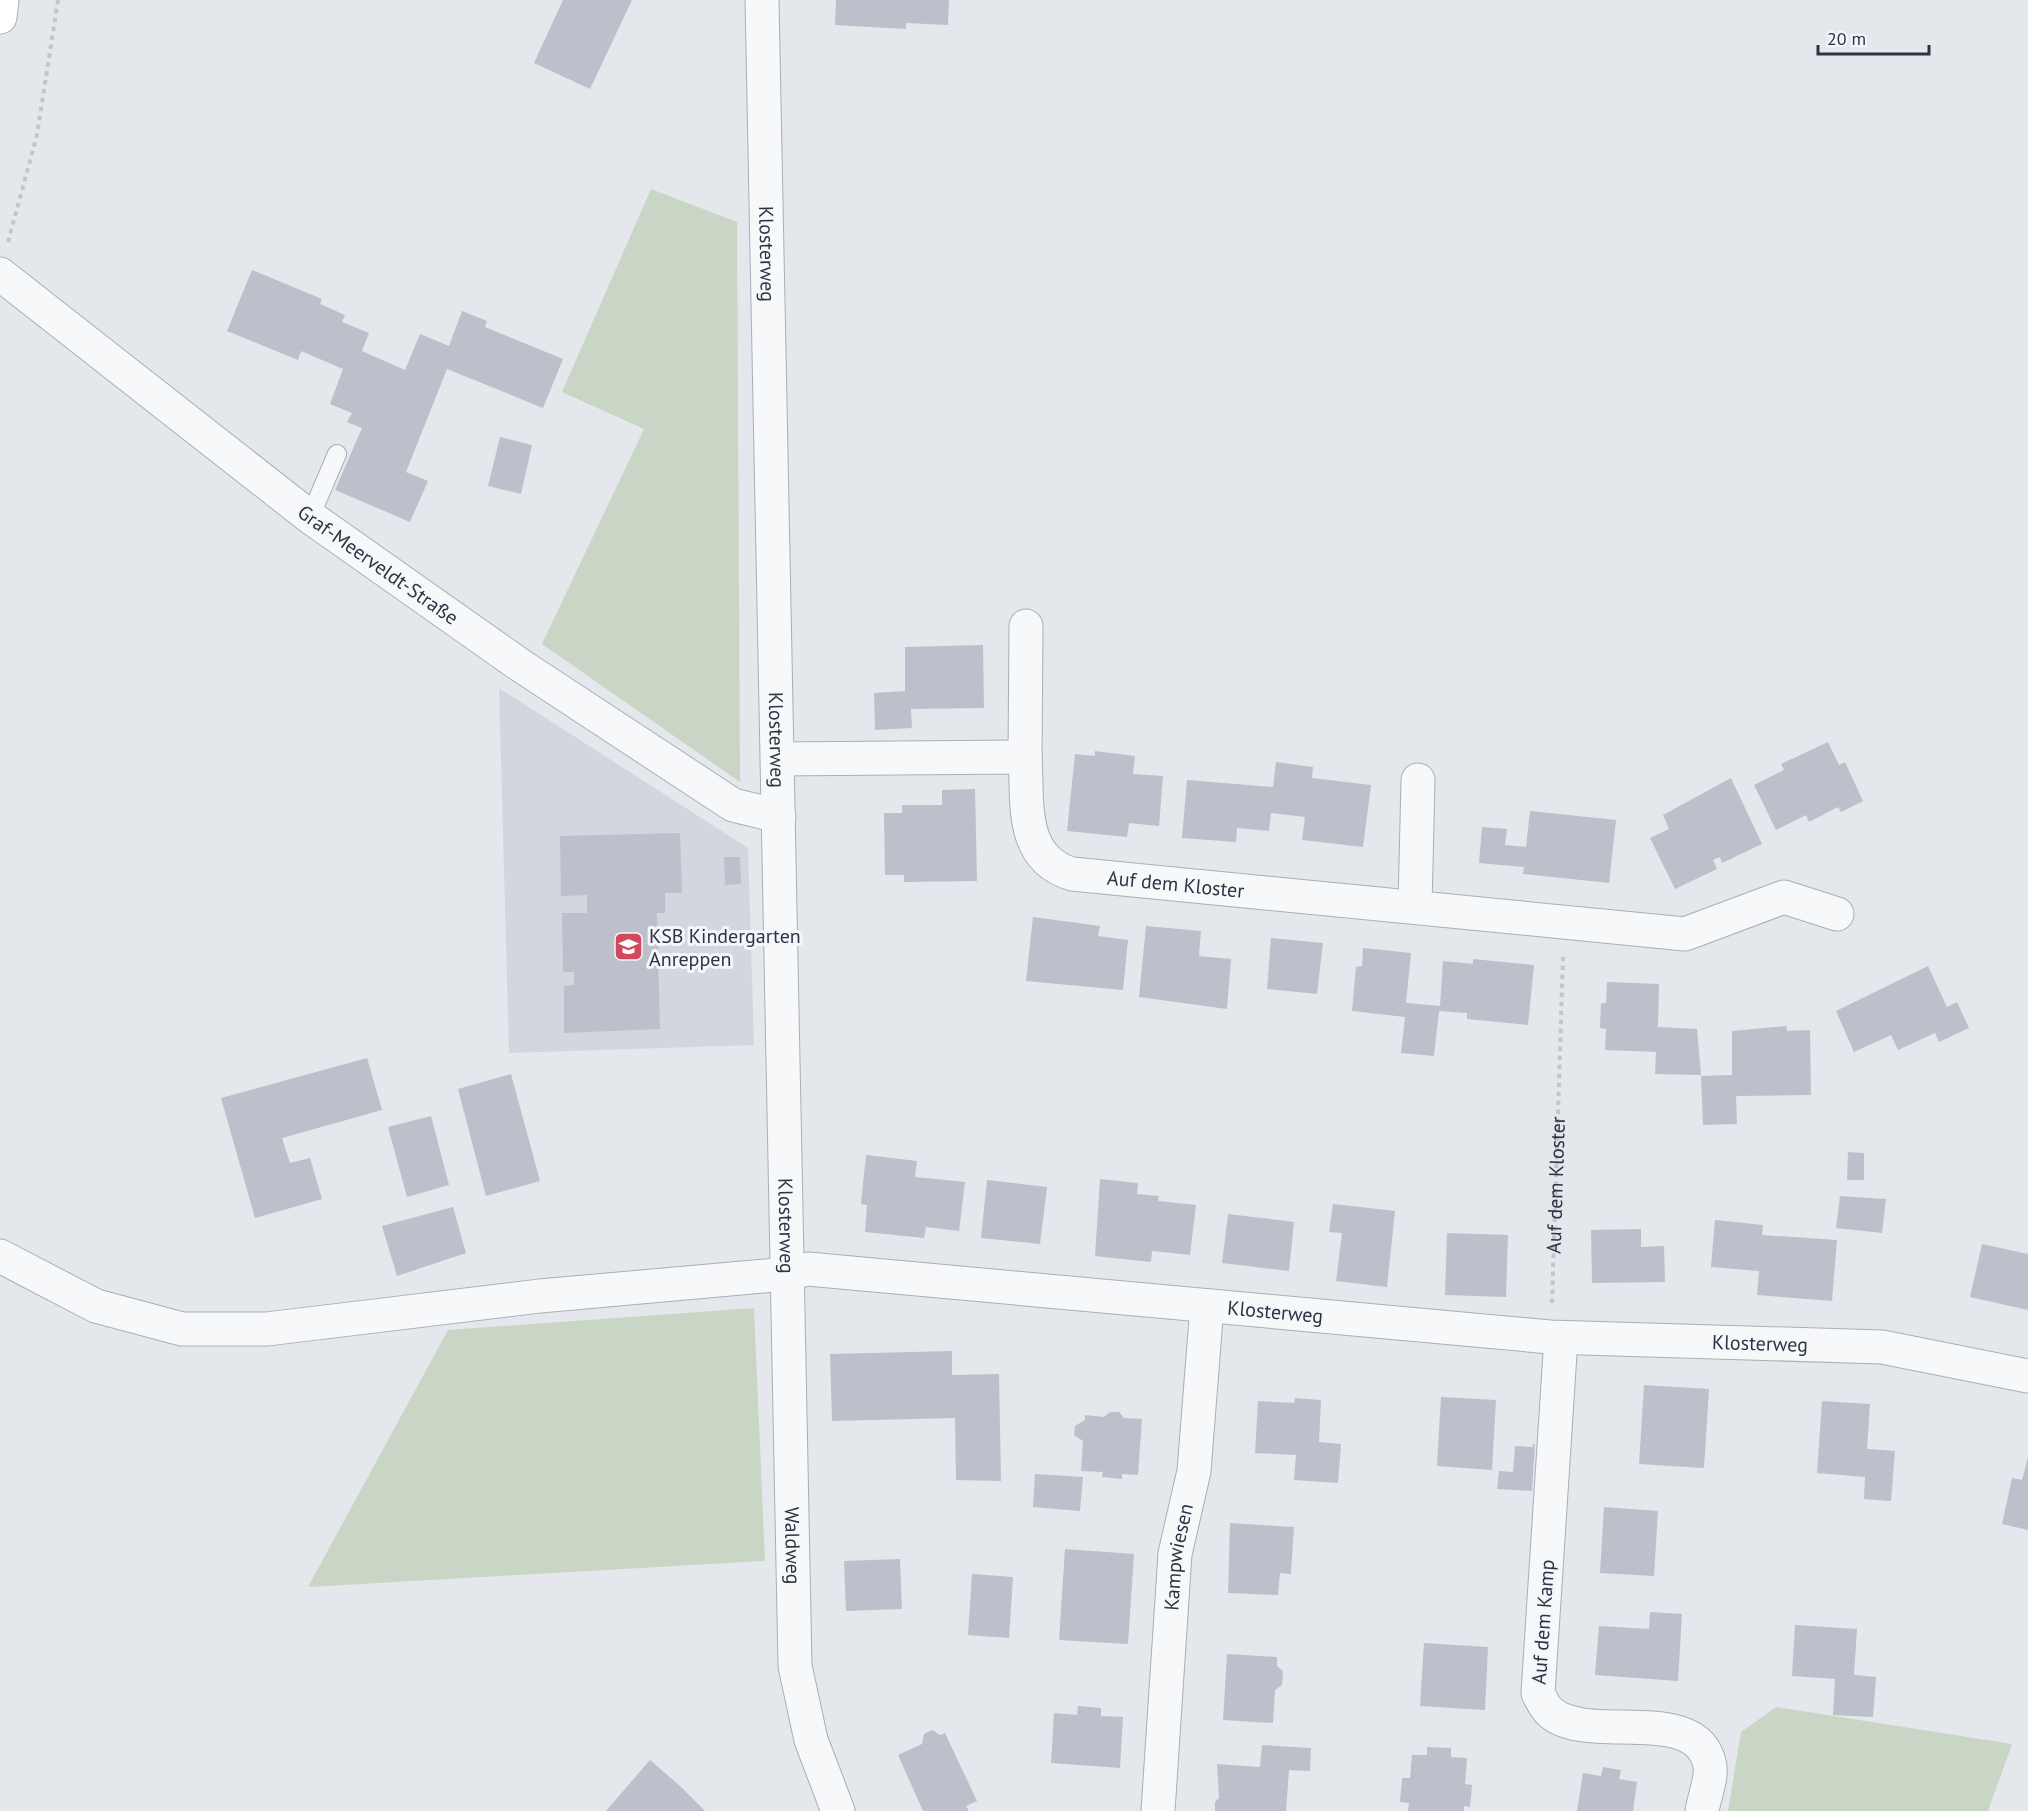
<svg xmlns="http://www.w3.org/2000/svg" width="2028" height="1811" font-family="'PT Sans',sans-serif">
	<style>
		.built { fill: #d2d6de }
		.green { fill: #c9d6c5 }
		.building { fill: #bbc0ca }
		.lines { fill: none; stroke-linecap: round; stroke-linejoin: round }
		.service-casing { stroke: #a9aeb7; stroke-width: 20 }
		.minor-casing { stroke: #a9aeb7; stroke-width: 35 }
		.secondary-casing { stroke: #a9aeb7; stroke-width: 35 }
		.path { stroke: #c2c5cb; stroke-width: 4; stroke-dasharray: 4.5 4.5; stroke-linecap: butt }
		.service { stroke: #f7f8fa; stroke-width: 18 }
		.minor { stroke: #f7f8fa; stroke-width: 33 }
		.secondary { stroke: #fff; stroke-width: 33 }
		.labels { text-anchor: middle; stroke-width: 6; stroke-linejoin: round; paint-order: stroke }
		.street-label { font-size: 20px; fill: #2b3445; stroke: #f4f6f9 }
		.poi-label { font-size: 20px; fill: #2b3445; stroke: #f4f6f9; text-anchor: start }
	</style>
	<rect width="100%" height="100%" fill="#e4e7ec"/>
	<path class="built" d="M499,688L748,848L754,1045L509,1053Z"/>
	<path class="green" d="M651,189L737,222L740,782L542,644L644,429L562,392Z
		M754,1308L765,1561L308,1587L448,1330Z
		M1776,1707L2012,1744L1988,1811H1728L1741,1732Z"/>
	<path class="building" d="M563,0H632L590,89L534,63Z
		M836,0H949L948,25L906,23V29L835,25Z
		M252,270L322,299L320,304L345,315L342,322L369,333L362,351L405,370L420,334L449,346L462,311L487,321L485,327L563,359L543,408L447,369L406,472L428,481L410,522L335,490L362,428L347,422L352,413L330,404L343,369L301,351L298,360L227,331Z
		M500,437L532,445L521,494L488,486Z
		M983,645L984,708L911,709L912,728L875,730L874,693L905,691V647Z
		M1828,742L1839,765L1845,762L1863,801L1841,812L1838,807L1809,822L1806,815L1776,830L1754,785L1784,770L1781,764Z
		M1095,751L1135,756L1133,774L1163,776L1159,826L1129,823L1127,837L1067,831L1075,754L1095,756Z
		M1276,762L1313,767L1312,778L1371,785L1363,847L1302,840L1305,817L1271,813L1269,831L1237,828L1236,842L1182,838L1187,780L1273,787Z
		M1731,778L1762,844L1722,863L1720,857L1713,860L1717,869L1675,889L1650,838L1669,829L1663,815Z
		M975,789L977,881L904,882V875H885L884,813H902V805H942V790Z
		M1530,811L1616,820L1609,883L1523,874L1524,867L1479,863L1482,827L1507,829L1505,845L1526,847Z
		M680,833L682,893H665V913H657L660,1029L564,1033V986L574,985V972H563L562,913H587V895L561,896L560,836Z
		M724,857H740L741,884L725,885Z
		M1033,917L1100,926L1098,936L1128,940L1123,990L1026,981Z
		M1146,926L1201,931L1199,956L1231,959L1227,1009L1139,997Z
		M1271,938L1323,943L1317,994L1267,989Z
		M1363,948L1411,953L1406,1003L1440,1006L1443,961L1473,964V959L1534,965L1528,1025L1467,1019V1013L1439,1011L1434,1056L1401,1053L1405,1017L1352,1011L1356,967L1362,966Z
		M1928,966L1947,1007L1957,1002L1969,1028L1939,1042L1935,1033L1898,1050L1891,1035L1854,1052L1836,1011Z
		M1607,982L1659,984L1658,1027L1697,1029L1701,1075L1655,1074L1656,1052L1605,1050L1606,1029L1600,1028L1601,1003H1606Z
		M1786,1026L1787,1031L1810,1030L1811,1095L1736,1096L1737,1124L1703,1125L1701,1076L1732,1075V1031Z
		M367,1058L382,1110L282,1138L290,1163L310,1158L322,1199L255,1218L221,1098Z
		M511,1074L540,1181L486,1196L458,1089Z
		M431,1116L449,1185L407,1197L388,1127Z
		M1848,1152L1864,1153V1180H1847Z
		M866,1155L917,1161L915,1177L965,1182L959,1231L926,1227L924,1238L865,1232L867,1205L861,1204Z
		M1100,1179L1138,1183L1137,1194L1159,1196L1158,1201L1196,1205L1190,1255L1152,1251L1151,1262L1095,1256Z
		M987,1180L1047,1187L1040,1244L981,1238Z
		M1840,1196L1886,1199L1882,1233L1836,1228Z
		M1333,1204L1395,1211L1387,1287L1336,1281L1342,1233L1329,1232Z
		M453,1207L466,1253L397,1276L382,1226Z
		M1228,1214L1294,1222L1289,1271L1222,1263Z
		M1715,1220L1763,1225L1762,1235L1837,1240L1832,1301L1757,1295L1759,1271L1711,1267Z
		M1641,1229V1247L1664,1246L1665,1282L1592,1283L1591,1230Z
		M1447,1233L1508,1235L1506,1297L1445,1295Z
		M1982,1244L2028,1254V1310L1970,1297Z
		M952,1351V1375L999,1374L1001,1481L956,1480L955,1418L832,1421L830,1354Z
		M1644,1385L1709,1389L1704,1468L1639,1464Z
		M1441,1397L1496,1400L1492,1470L1437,1466Z
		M1295,1398L1321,1400L1319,1442L1341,1444L1338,1483L1294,1480L1296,1455L1255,1453L1258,1401L1294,1403Z
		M1822,1401L1870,1404L1867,1449L1895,1451L1891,1501L1864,1499L1865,1477L1817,1473Z
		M1110,1412H1119L1124,1418L1142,1419L1138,1475L1122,1474V1479L1102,1477L1103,1472L1081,1471L1083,1441L1074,1435L1075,1426L1085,1420V1415L1104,1417Z
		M1533,1444H1535L1532,1491L1497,1489L1499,1471L1513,1472L1515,1446L1533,1447Z
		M2028,1457V1530L2002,1524L2012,1478L2022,1480Z
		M1035,1474L1083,1477L1080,1511L1033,1507Z
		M1604,1507L1658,1511L1654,1576L1600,1573Z
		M1230,1523L1294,1527L1291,1574L1280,1573L1278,1595L1228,1593Z
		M1065,1549L1134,1554L1128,1644L1059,1640Z
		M900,1559L902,1609L846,1611L844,1561Z
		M972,1574L1013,1577L1009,1638L968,1635Z
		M1650,1612L1682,1614L1678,1681L1595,1675L1599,1626L1649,1629Z
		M1795,1625L1857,1629L1854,1675L1876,1677L1873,1717L1833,1715L1835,1679L1792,1676Z
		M1424,1643L1488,1647L1485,1710L1420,1706Z
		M1227,1654L1277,1657V1666L1283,1671L1282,1685L1275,1690L1273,1723L1223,1720Z
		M1078,1706L1101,1708V1716L1123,1717L1120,1768L1051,1763L1054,1713L1077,1715Z
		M932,1730L940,1735L945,1733L977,1801L966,1806L969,1811H923L898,1755L922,1744L924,1734Z
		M1262,1745L1311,1748L1310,1771L1289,1770L1286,1811H1215V1802L1219,1798L1217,1764L1260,1767Z
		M1427,1747L1451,1748V1757L1467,1758L1465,1784L1472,1785L1470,1807L1464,1806V1811H1408L1409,1803L1400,1802L1402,1778H1410L1412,1755H1427Z
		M650,1760L680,1786L705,1811H606Z
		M1603,1767L1621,1770L1619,1779L1637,1782L1633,1811H1577L1583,1773L1601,1776Z"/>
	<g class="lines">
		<defs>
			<path id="service" d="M310,517L337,454"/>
			<g id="minor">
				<path id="s2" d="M762,0L795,1666L811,1740L838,1811"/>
				<path id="s3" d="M0,274L310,517L520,665L733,805L779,816"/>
				<path d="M1025,757L1026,626"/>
				<path id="s4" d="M778,759L1025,757C1028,802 1019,858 1072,874L1685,934L1784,897L1837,914"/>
				<path d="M1415,906L1418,780"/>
				<path id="s5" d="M0,1256L96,1306L182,1329H267L540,1296L787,1274L808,1269L1550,1337L1882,1347L2028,1376"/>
				<path d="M1561,1338L1538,1693C1541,1699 1545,1708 1550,1712C1587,1746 1698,1701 1710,1766C1712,1778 1704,1798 1702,1811"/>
				<path id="s6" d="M1158,1811L1175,1554L1194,1471L1207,1306"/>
			</g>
			<path id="secondary" d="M0,17L2,0"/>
		</defs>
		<use href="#service" class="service-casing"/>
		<use href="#minor" class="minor-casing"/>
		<use href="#secondary" class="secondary-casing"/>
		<g class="path">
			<path d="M8,242L37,135L58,0"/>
			<path id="s1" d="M1552,1303L1563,957"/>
		</g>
		<use href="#service" class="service"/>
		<use href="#minor" class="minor"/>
		<use href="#secondary" class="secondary"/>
	</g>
	<defs>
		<symbol id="school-square" viewBox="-11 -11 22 22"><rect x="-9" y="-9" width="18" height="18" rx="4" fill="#d1495b" stroke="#f4f6f9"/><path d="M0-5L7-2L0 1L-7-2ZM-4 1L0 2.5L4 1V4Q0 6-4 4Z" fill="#fff"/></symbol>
	</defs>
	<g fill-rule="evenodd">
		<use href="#school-square" x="612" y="930" width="33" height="33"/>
	</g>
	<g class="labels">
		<g class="street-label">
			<text dy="7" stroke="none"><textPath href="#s2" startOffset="254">Klosterweg</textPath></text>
			<text dy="7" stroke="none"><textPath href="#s3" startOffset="477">Graf-Meerveldt-Straße</textPath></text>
			<text dy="7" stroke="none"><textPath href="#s2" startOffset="740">Klosterweg</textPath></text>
			<text dy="7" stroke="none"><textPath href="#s4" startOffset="488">Auf dem Kloster</textPath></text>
			<text dy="7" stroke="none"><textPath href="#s1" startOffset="118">Auf dem Kloster</textPath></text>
			<text dy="7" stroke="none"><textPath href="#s2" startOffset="1226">Klosterweg</textPath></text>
			<text dy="7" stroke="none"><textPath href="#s5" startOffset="1296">Klosterweg</textPath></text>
			<text dy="7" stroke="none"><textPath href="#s5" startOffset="1782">Klosterweg</textPath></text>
			<text dy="7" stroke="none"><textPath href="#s2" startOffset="1546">Waldweg</textPath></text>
			<text dy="7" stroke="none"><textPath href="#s6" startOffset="255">Kampwiesen</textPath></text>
			<text transform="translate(1543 1622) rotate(-86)" y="7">Auf dem Kamp</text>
		</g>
		<g class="poi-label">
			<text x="649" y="943">KSB Kindergarten<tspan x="649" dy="23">Anreppen</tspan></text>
		</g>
	</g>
	<path d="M1818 45v9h111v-9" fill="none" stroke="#2b3445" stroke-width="3"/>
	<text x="1827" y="45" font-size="18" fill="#2b3445" stroke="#f4f6f9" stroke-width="4.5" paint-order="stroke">20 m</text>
</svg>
